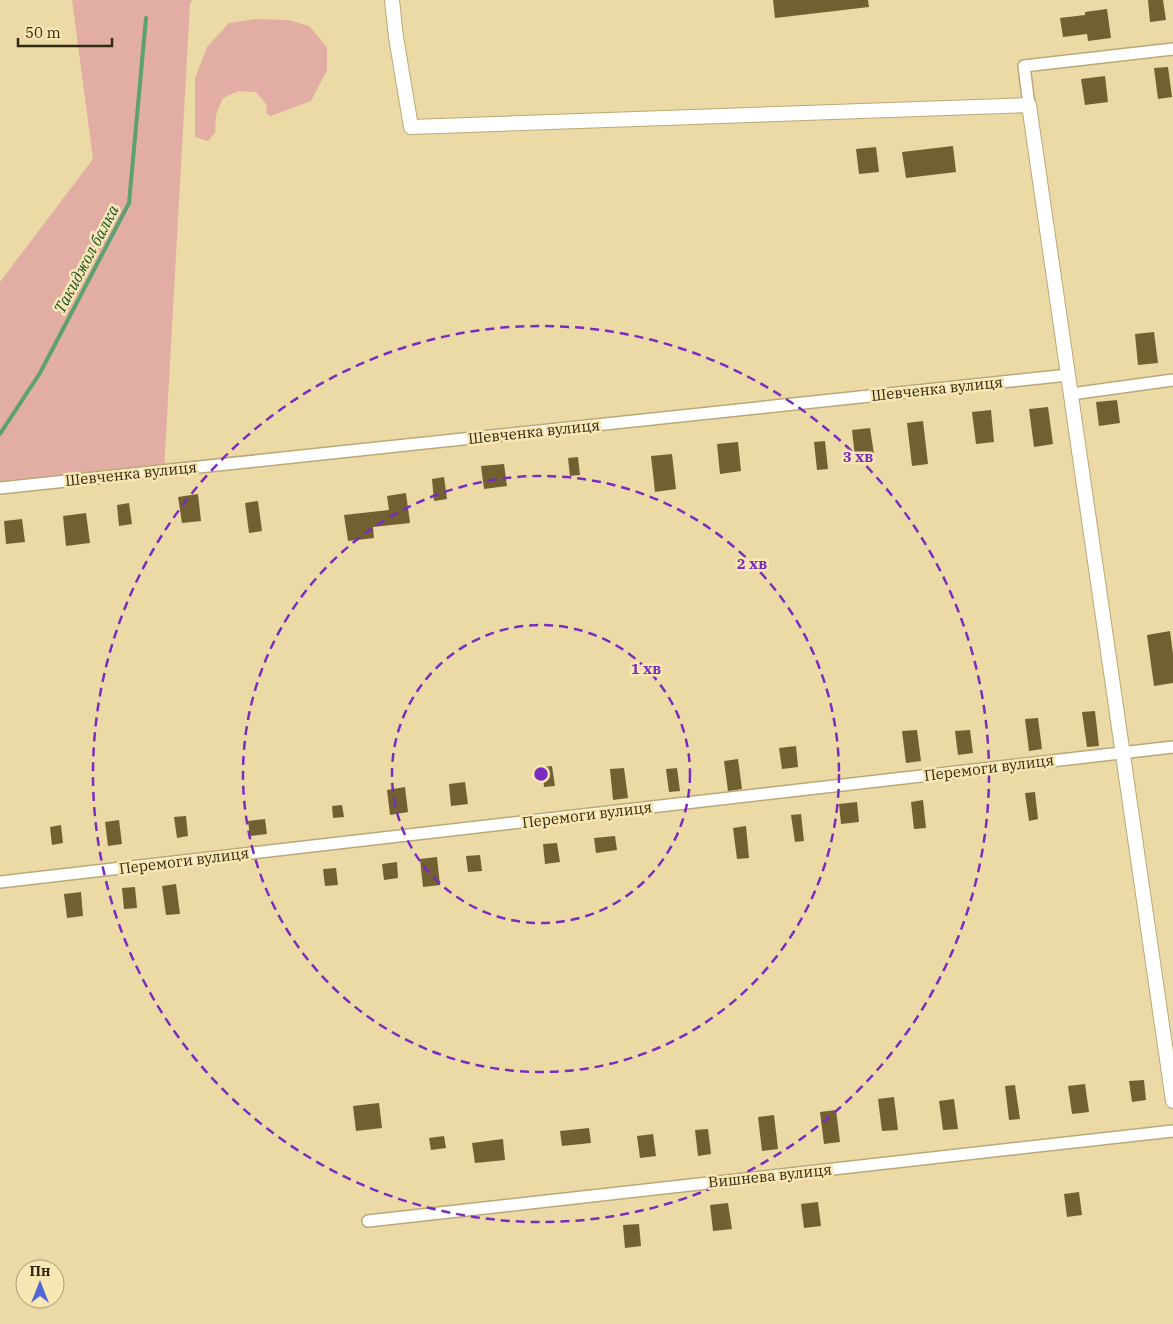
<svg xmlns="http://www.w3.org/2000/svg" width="1173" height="1324" font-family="'IBM Plex Serif',serif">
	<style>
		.green { fill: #e2aea3 }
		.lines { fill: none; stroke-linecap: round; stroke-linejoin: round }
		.stream { stroke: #5ca16f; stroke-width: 4 }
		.building { fill: #716131 }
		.minor-casing { stroke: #baa977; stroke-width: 14 }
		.tertiary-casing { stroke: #baa977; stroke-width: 16 }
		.minor { stroke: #fff; stroke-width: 11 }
		.tertiary { stroke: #fff; stroke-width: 14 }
		.ring { fill: none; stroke: #7b2cbf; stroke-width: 2.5; stroke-dasharray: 9 6 }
		.labels { text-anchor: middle; stroke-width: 5; stroke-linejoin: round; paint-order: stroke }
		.street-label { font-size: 15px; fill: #302914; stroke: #f8e7b3 }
		.water-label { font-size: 16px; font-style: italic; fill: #1e512f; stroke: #f8e7b3 }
		.centre { fill: #7b2cbf; stroke: #f8e7b3; stroke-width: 2.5 }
		.ring-label { font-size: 15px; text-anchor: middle; font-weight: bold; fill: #7b2cbf; stroke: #f8e7b3; stroke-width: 5; stroke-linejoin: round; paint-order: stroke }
	</style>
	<rect width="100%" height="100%" fill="#ebdaa6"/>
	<path class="green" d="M72,0H192L190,4L164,471L0,488V282L93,159Z
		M256,19L289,20L309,26L327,47V70L311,101L271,116L267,114L266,104L256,92L239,91L223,98L216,115L215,133L208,141L195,137V78L207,47L229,23Z"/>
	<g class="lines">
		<path class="stream" d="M0,434L40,373L129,203L146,18"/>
	</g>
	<path class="building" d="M773,0H868L869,7L775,18Z
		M1148,0H1163L1166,20L1150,22Z
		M1107,9L1111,38L1088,41L1087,34L1063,37L1060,18L1085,15V12Z
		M1168,67L1172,97L1158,99L1154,68Z
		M1105,76L1108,102L1085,105L1081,79Z
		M953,146L956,172L906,178L902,152Z
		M876,147L879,172L859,174L856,149Z
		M1154,332L1158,363L1138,365L1135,334Z
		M1117,400L1120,423L1099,426L1096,402Z
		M1048,407L1053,444L1034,447L1029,409Z
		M991,410L994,442L976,444L972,412Z
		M923,421L928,464L912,466L907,423Z
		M870,428L874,454L855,457L852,430Z
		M825,441L828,469L817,470L814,442Z
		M738,442L741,471L720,474L717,444Z
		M672,454L676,489L655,492L651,456Z
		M578,457L580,475L570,476L568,458Z
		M504,464L507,486L484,489L481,466Z
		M444,477L447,499L434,501L432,479Z
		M406,493L410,523L373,527L374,538L348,541L344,515L389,510L387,496Z
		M198,494L201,521L182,523L178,497Z
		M258,501L262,531L249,533L245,503Z
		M129,503L132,524L119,526L117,505Z
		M86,513L90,543L66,546L63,516Z
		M22,519L25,542L6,544L4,521Z
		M1170,631L1173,654V683L1154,686L1147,635Z
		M1095,711L1099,746L1087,747L1082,712Z
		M1038,718L1042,749L1029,751L1025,719Z
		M917,730L921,761L906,763L902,731Z
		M970,730L973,753L958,755L955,731Z
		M796,746L798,767L782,769L779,748Z
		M738,759L742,789L728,791L724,761Z
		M552,766L555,786L544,787L542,767Z
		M624,768L628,798L613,800L610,769Z
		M677,768L680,791L669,792L666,769Z
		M465,782L468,804L451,806L449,784Z
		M405,787L408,812L390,815L387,790Z
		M1035,792L1038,819L1029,821L1025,793Z
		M923,800L926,828L914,829L911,802Z
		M857,802L859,822L841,824L839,804Z
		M342,805L344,817L333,818L332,806Z
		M801,814L804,841L795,842L791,815Z
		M186,816L188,836L177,838L174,817Z
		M265,819L267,834L250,836L248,821Z
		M119,820L122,844L108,846L105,822Z
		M61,825L63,843L52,845L50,827Z
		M746,826L749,858L737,859L733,828Z
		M615,836L617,850L596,853L594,838Z
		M557,843L560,862L545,864L543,844Z
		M480,855L482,871L468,872L466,856Z
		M437,857L440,885L423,887L420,859Z
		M397,862L398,878L384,880L382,864Z
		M336,868L338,885L325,886L323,869Z
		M176,884L180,914L166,915L162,886Z
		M135,887L137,908L124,909L122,888Z
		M81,892L83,916L67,918L64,894Z
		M1144,1080L1146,1100L1132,1102L1129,1081Z
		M1085,1084L1089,1112L1072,1114L1068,1086Z
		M1015,1085L1020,1119L1009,1120L1005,1086Z
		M894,1097L898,1130L882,1131L878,1099Z
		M954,1099L958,1129L943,1130L939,1101Z
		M379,1103L382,1128L356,1131L353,1106Z
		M836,1110L840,1142L824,1144L820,1112Z
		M774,1115L778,1149L762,1151L758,1117Z
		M589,1128L591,1143L562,1146L560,1131Z
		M708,1129L711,1154L698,1156L695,1130Z
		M653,1134L656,1156L640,1158L637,1136Z
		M444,1136L446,1148L431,1150L429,1138Z
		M503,1139L505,1160L475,1163L472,1143Z
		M1079,1192L1082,1215L1067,1217L1064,1194Z
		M818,1202L821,1226L804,1228L801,1204Z
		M728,1203L732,1229L713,1231L710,1205Z
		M639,1224L641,1246L625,1248L623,1225Z"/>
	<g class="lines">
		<defs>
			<path id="minor" d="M1029,105L1024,66L1173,49
				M1071,394L1173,380
				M0,488L1068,375
				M0,882L1173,747
				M368,1221L1173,1131"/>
			<path id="tertiary" d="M392,0L396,37L411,127L1029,105L1173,1101"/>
		</defs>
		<use href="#minor" class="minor-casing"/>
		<use href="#tertiary" class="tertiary-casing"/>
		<use href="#minor" class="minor"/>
		<use href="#tertiary" class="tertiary"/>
	</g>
	<g class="ring">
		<circle cx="541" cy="774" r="149"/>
		<circle cx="541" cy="774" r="298"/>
		<circle cx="541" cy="774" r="448"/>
	</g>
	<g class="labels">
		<g class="street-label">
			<text transform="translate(937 389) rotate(-6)" y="5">Шевченка вулиця</text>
			<text transform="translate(534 432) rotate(-6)" y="5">Шевченка вулиця</text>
			<text transform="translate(131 474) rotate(-6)" y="5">Шевченка вулиця</text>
			<text transform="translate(989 768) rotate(-7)" y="5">Перемоги вулиця</text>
			<text transform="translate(587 815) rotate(-7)" y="5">Перемоги вулиця</text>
			<text transform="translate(184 861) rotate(-7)" y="5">Перемоги вулиця</text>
			<text transform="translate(770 1176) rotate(-6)" y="5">Вишнева вулиця</text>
		</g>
		<g class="water-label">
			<text transform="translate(86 259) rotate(-62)" y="6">Такиджол балка</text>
		</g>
	</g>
	<circle cx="541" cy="774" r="8" class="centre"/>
	<g class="ring-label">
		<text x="858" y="462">3 хв</text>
		<text x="752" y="569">2 хв</text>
		<text x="646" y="674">1 хв</text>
	</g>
	<g transform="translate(40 1284)"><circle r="24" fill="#f8e7b3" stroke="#a89b73"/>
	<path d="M0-4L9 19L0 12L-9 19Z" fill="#5165db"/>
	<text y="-8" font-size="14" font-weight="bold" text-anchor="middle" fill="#302914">Пн</text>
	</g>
	<path d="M18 38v8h94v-8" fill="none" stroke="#302914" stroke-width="2.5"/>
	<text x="25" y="38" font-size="15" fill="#302914" stroke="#f8e7b3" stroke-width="4" paint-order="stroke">50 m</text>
</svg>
